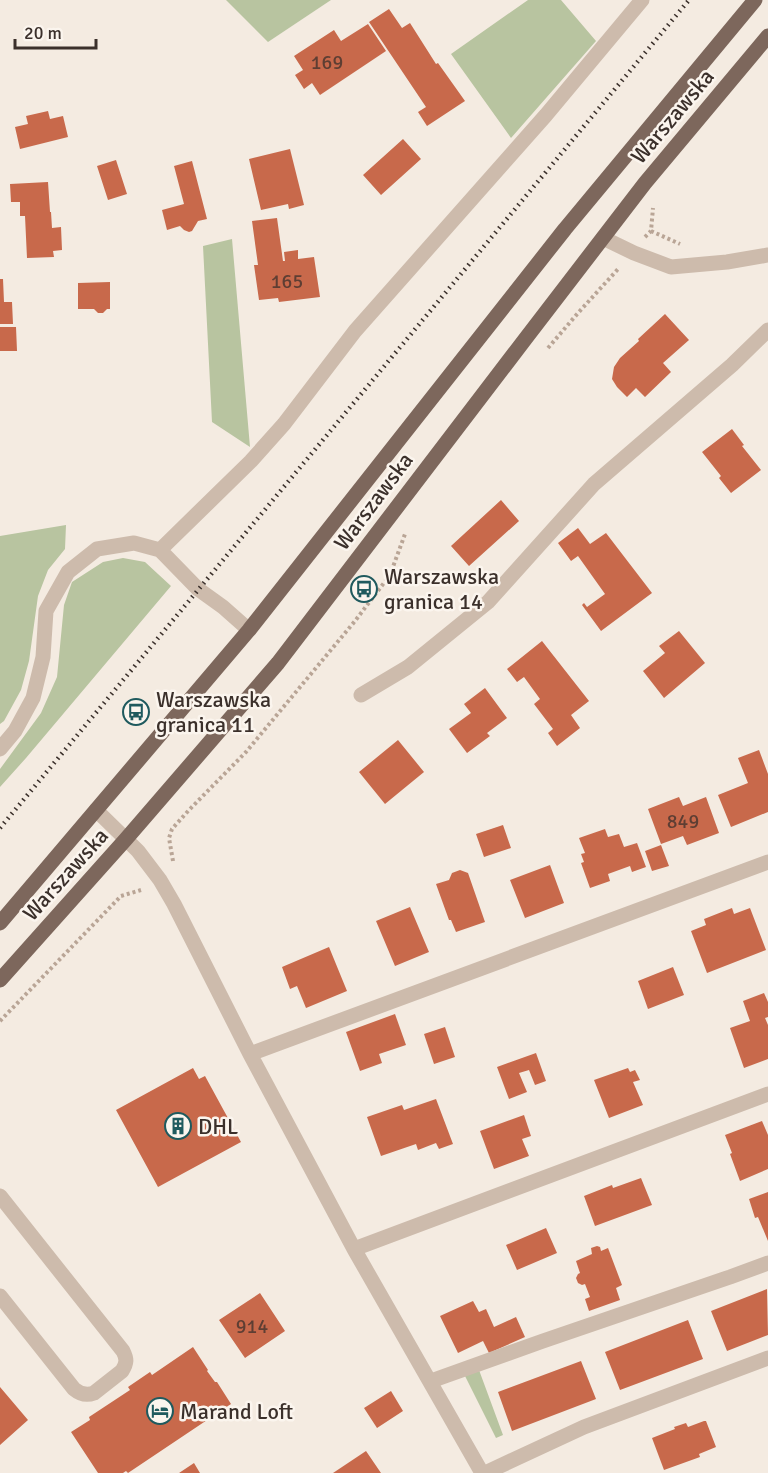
<svg xmlns="http://www.w3.org/2000/svg" width="768" height="1473" font-family="Signika,sans-serif">
	<style>
		.green { fill: #b8c4a0 }
		.building { fill: #c8694b }
		.lines { fill: none; stroke-linecap: round; stroke-linejoin: round }
		.path { stroke: #b9a596; stroke-width: 4; stroke-dasharray: 3 3; stroke-linecap: butt }
		.minor { stroke: #cdbbac; stroke-width: 15 }
		.major { stroke: #7d675c; stroke-width: 15 }
		.rail { stroke: #3b302b; stroke-width: 4.5; stroke-dasharray: 1.5 4.5; stroke-linecap: butt }
		.labels { text-anchor: middle; stroke-width: 5; stroke-linejoin: round; paint-order: stroke }
		.number-label { font-size: 20px; fill: #5e3e33 }
		.street-label { font-size: 22px; fill: #3b302b; stroke: #fbf5ee }
		.poi-label { font-size: 22px; fill: #3b302b; stroke: #fbf5ee; text-anchor: start }
	</style>
	<rect width="100%" height="100%" fill="#f4ebe1"/>
	<path class="green" d="M226,0H331L268,42Z
		M528,0H561L596,41L511,138L451,54Z
		M232,239L250,447L212,422L203,246Z
		M66,525L65,549L48,570L38,596L29,661L21,690L4,721L0,724V536Z
		M123,558L145,562L171,586L26,758L0,787V769L41,713L57,677L64,605L72,582L103,562Z
		M479,1370L503,1435L496,1438L465,1376Z"/>
	<path class="building" d="M389,9L402,28L410,23L436,64L438,63L465,101L427,126L418,112L426,107L369,22Z
		M368,24L386,51L320,95L312,83L304,89L295,75L303,70L294,56L334,30L341,41Z
		M48,111L50,119L63,116L68,137L20,149L15,127L28,124L26,116Z
		M403,139L421,159L381,195L363,175Z
		M290,149L304,205L289,209L288,204L261,210L249,159Z
		M116,160L127,194L108,200L97,166Z
		M192,161L207,219L198,221L192,231L189,232L184,230L180,226L167,230L162,210L184,204L174,166Z
		M48,182L50,212H51L52,228L61,227L62,250L53,251L54,257L27,258L25,216H20V202H11L10,184Z
		M277,218L283,261H285L284,252L298,250V259L314,257L320,297L279,302L278,298L259,300L254,265H258L252,221Z
		M0,279H3L4,302H12L13,324H0Z
		M110,282V309H107L103,313H98L94,309H78V283Z
		M665,314L689,340L663,363L671,372L645,397L636,388L627,397L617,387L612,379L614,367L620,358L639,341L638,339Z
		M0,327H16L17,351H0Z
		M732,429L744,445L742,446L761,470L731,493L719,478L721,476L702,452Z
		M501,500L519,521L469,566L451,546Z
		M578,528L590,544L606,533L652,593L601,631L582,605L584,603L587,607L605,594L578,556L571,561L558,543Z
		M679,631L705,663L664,698L643,671L665,653L659,646Z
		M542,641L589,701L571,715L580,728L557,746L548,733L553,729L534,704L540,699L524,677L517,682L507,669Z
		M485,688L507,718L487,733L490,736L467,753L449,729L471,713L464,704Z
		M398,740L424,772L385,804L359,772Z
		M759,750L768,774V812L731,827L718,795L748,783L738,758Z
		M679,797L683,806L706,797L719,833L687,845L683,836L661,844L648,809Z
		M503,825L511,848L484,857L476,834Z
		M605,829L608,837L619,834L624,847L637,843L646,867L632,872L630,866L608,874L610,881L590,888L581,863L584,862L581,854L585,853L579,838Z
		M661,845L669,866L652,871L645,851Z
		M550,865L564,903L525,918L510,880Z
		M460,870L468,873L485,922L456,932L451,920H449L436,884L449,880L452,873Z
		M410,907L429,952L395,966L376,921Z
		M732,908L734,914L750,908L766,950L707,973L691,931L706,925L704,919Z
		M329,947L347,991L306,1008L297,986L290,989L282,967Z
		M673,967L684,995L648,1009L638,981Z
		M764,993L768,1002V1017L765,1018L768,1025V1059L744,1068L730,1028L750,1021L743,1001Z
		M395,1014L406,1045L379,1054L382,1063L360,1071L346,1032Z
		M445,1027L455,1057L434,1064L424,1034Z
		M536,1053L546,1081L535,1085L529,1070L519,1073L527,1092L509,1099L497,1067Z
		M193,1068L199,1079L205,1076L241,1142L158,1187L116,1110Z
		M628,1068L630,1072L635,1070L640,1080L633,1082L643,1105L609,1118L594,1080Z
		M436,1099L453,1144L439,1149L436,1143L418,1150L416,1144L381,1156L367,1117L402,1105L404,1110Z
		M524,1115L531,1136L522,1139L529,1156L494,1169L480,1131Z
		M762,1121L768,1135V1169L740,1181L730,1154L732,1153L725,1135Z
		M641,1178L652,1205L595,1226L584,1196L612,1185L613,1188Z
		M768,1192V1241L758,1217L755,1218L749,1199Z
		M546,1228L557,1253L517,1270L506,1245Z
		M597,1246L600,1247L601,1251L608,1248L622,1285L616,1288L620,1300L589,1311L585,1299L590,1297L585,1284L582,1285L578,1283L576,1278L578,1274L580,1273L576,1261L592,1254L591,1248Z
		M767,1289L768,1335L727,1351L711,1311Z
		M260,1293L285,1331L245,1358L219,1320Z
		M473,1301L479,1312L486,1309L494,1327L516,1317L525,1337L489,1353L483,1341L458,1353L440,1316Z
		M688,1320L703,1359L620,1390L605,1352Z
		M193,1347L208,1370L207,1371L215,1382H217L231,1404L128,1473L126,1471L123,1473H98L71,1432L90,1420L89,1417L130,1390L128,1387L150,1372L152,1375Z
		M581,1361L596,1399L512,1431L498,1392Z
		M0,1387L28,1420L0,1445Z
		M391,1391L403,1411L377,1428L364,1408Z
		M704,1421H706L716,1447L699,1454L700,1457L664,1470L652,1438L675,1429L674,1427L686,1423L688,1427Z
		M366,1451L381,1473H333Z
		M194,1463L200,1473H179Z"/>
	<g class="lines">
		<path class="path" d="M651,231L680,244
			M645,237L651,231L653,208
			M548,348L578,313L619,268
			M173,861L169,838L172,829L189,810L246,752L355,621L390,575L405,534
			M0,1021L121,896L141,890"/>
		<path class="minor" d="M603,238L634,253L671,267L727,262L768,255
			M160,550L251,461L284,424L355,331L546,115L642,0
			M361,695L408,667L488,602L594,484L732,365L768,330
			M0,749L15,731L33,698L43,657L46,611L68,572L97,549L134,543L160,550L198,589L223,607L249,630
			M96,810L138,851L160,880L174,904L250,1054L354,1249L482,1473
			M250,1054L768,862
			M0,1196L123,1351C127,1359 127,1363 122,1371L94,1393C86,1396 80,1394 74,1389L0,1296
			M354,1249L768,1094
			M431,1381L543,1341L730,1277L768,1263
			M485,1473L584,1427L768,1358"/>
		<path class="major" d="M0,923L249,630L565,229L755,0
			M0,980L126,839L278,663L526,338L645,183L768,36"/>
		<path class="rail" d="M0,828L689,0"/>
	</g>
	<defs>
		<symbol id="bus-ring" viewBox="-11 -11 22 22"><circle r="9.5" fill="#fbf5ee" stroke="#1f5a5e" stroke-width="1.5"/><path d="M-5-6H5V4H4V6H2V4H-2V6H-4V4H-5ZM-3.5-4V0h7V-4ZM-3.5 1.2v1.5H-2V1.2ZM2 1.2v1.5H3.5V1.2Z" fill="#1f5a5e"/></symbol>
		<symbol id="building-ring" viewBox="-11 -11 22 22"><circle r="9.5" fill="#fbf5ee" stroke="#1f5a5e" stroke-width="1.5"/><path d="M-4-6H4V6H1V3H-1V6H-4ZM-2.5-4.3h1.7v1.8h-1.7ZM.8-4.3h1.7v1.8H.8ZM-2.5-1h1.7V.8h-1.7ZM.8-1h1.7V.8H.8Z" fill="#1f5a5e"/></symbol>
		<symbol id="hotel-ring" viewBox="-11 -11 22 22"><circle r="9.5" fill="#fbf5ee" stroke="#1f5a5e" stroke-width="1.5"/><path d="M-6-4.5h1.5V1H6V5H4.5V3h-9V5H-6ZM-4 0a1.8 1.8 0 1 1 3.6 0ZM.5 0V-2.5h3Q6-2.5 6 0Z" fill="#1f5a5e"/></symbol>
	</defs>
	<g fill-rule="evenodd">
		<use href="#bus-ring" x="349" y="574" width="30" height="30"/>
		<use href="#bus-ring" x="121" y="697" width="30" height="30"/>
		<use href="#building-ring" x="163" y="1111" width="30" height="30"/>
		<use href="#hotel-ring" x="145" y="1396" width="30" height="30"/>
	</g>
	<g class="labels">
		<g class="number-label">
			<text x="327" y="69">169</text>
			<text x="287" y="288">165</text>
			<text x="683" y="828">849</text>
			<text x="252" y="1333">914</text>
		</g>
		<g class="street-label">
			<text transform="translate(672 116) rotate(-50)" y="8">Warszawska</text>
			<text transform="translate(373 501) rotate(-53)" y="8">Warszawska</text>
			<text transform="translate(65 874) rotate(-48)" y="8">Warszawska</text>
		</g>
		<g class="poi-label">
			<text x="384" y="584">Warszawska<tspan x="384" dy="25">granica 14</tspan></text>
			<text x="156" y="707">Warszawska<tspan x="156" dy="25">granica 11</tspan></text>
			<text x="198" y="1134">DHL</text>
			<text x="180" y="1419">Marand Loft</text>
		</g>
	</g>
	<path d="M15 39v9h81v-9" fill="none" stroke="#3b302b" stroke-width="3"/>
	<text x="24" y="39" font-size="18" fill="#3b302b" stroke="#fbf5ee" stroke-width="4.5" paint-order="stroke">20 m</text>
</svg>
